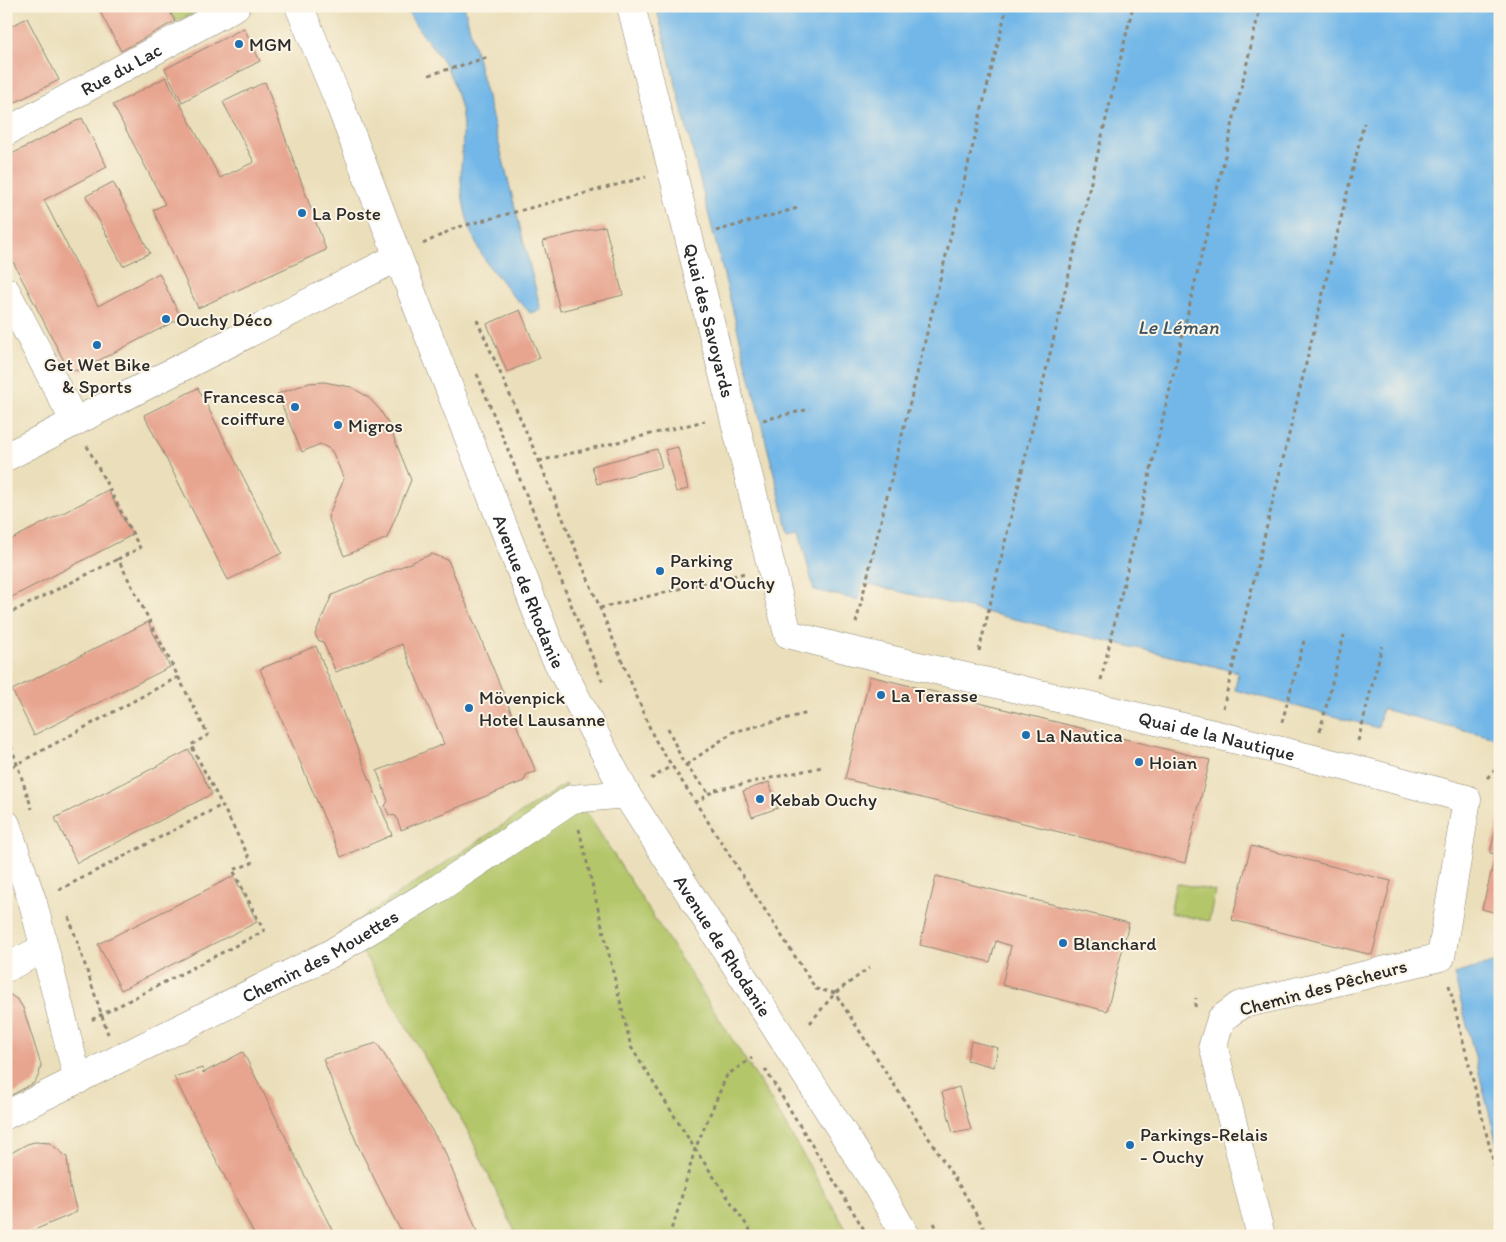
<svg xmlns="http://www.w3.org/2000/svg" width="1506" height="1242" font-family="Itim,sans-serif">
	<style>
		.green { fill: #b3c669; stroke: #6f784a }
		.water { fill: #72b7e8; stroke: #4e718a }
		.building { fill: #e7a48f }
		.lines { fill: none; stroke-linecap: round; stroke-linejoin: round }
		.minor-casing { stroke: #8b8573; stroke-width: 29 }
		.major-casing { stroke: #8b8573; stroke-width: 29 }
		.path { stroke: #8b8573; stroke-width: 3; stroke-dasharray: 4 4; stroke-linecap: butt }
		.minor { stroke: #fff; stroke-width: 28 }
		.major { stroke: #fff; stroke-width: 28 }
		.poi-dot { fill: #1f6fb2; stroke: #fcf5e5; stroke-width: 2 }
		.labels { text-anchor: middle; stroke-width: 4; stroke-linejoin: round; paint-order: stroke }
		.poi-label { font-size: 19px; fill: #2b2b2b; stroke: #fcf5e5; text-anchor: start }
		.street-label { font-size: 19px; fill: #2b2b2b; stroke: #fcf5e5 }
		.water-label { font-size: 20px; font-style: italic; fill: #405564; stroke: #fcf5e5 }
	</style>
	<rect width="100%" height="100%" fill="#fcf5e5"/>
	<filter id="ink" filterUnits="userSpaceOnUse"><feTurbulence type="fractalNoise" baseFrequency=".02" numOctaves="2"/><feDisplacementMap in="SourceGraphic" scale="10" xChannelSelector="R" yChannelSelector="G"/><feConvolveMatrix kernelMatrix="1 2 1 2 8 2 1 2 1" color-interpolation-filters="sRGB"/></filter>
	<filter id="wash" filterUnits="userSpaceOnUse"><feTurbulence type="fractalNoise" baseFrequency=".0096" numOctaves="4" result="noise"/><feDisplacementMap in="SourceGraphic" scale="20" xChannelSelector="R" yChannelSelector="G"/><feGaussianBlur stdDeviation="1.12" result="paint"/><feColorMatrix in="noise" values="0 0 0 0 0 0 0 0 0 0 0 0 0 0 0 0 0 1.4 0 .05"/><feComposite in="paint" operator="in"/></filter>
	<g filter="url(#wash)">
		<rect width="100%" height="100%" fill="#ebdfbb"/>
		<path class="green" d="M167,6H206L178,21H175Z
			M565,784L585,810L768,1095L850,1236H517L468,1131L348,927Z
			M1176,883L1215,891L1209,921L1170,913Z"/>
		<path class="water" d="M405,6H464L541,310L530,313C525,306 518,301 511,294C507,290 504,283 500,279C474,253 460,208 461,170C462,147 466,125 459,102C456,89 451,75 444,63C431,43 415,28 405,6Z
			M656,6H1489L1500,24V739L1382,709L1378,728L1235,690L1238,672L863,583L859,600L814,590L799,531L789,533Z
			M1500,961V1156L1454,974Z"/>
		<g id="blocks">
			<path class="building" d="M97,6H167L175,21L121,51Z
				M27,18L59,80L6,107V29Z
				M244,28L260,61L182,102L165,69Z
				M166,77L220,178L254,162L223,102L265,82L326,250L198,308L153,210L165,204L113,105Z
				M82,118L107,167L44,200L98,306L159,273L181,318L84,368L83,372L63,367L64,361L6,248V157Z
				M113,182L150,253L123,266L86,196Z
				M605,226L623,295L560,311L543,241Z
				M520,310L540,358L507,372L487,324Z
				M324,382L351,387L368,397L380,410L388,423L411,480L387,538L344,556L328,517L344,479L333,453L330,449L320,444L302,452L277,394L309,383Z
				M198,388L282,553L228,580L144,415Z
				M678,447L688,489L676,492L665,450Z
				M657,449L662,467L597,484L592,466Z
				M108,490L132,535L6,600V542Z
				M432,554L448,560L536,772L527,774L524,781L401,830L396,816L389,815L385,806L388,801L377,771L444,744L402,644L336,672L323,642L318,640L315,634L332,595Z
				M148,622L170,667L34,735L12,690Z
				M316,646L392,835L341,857L260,669Z
				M870,676L1210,760L1185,863L845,779Z
				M189,750L212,794L77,863L55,818Z
				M769,782L778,808L752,817L743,791Z
				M1499,817H1500V914L1482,909L1496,854L1490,853Z
				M1251,846L1391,881L1372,955L1232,920Z
				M234,876L257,922L121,990L98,944Z
				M936,876L1129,923L1107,1011L1002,985L1011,946L996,941L990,962L920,945Z
				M6,992L18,1000L23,1008L41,1065L39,1075L34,1083L6,1098Z
				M971,1041L998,1048L994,1067L967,1060Z
				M377,1043L444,1150L479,1236H405L396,1222L358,1146L323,1059Z
				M243,1052L335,1236H255L174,1077L202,1068L203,1073Z
				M959,1087L971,1130L953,1133L942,1092Z
				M35,1142L50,1143L67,1157L70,1187L77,1212L20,1236H6V1156L27,1144Z"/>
		</g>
	</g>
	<g filter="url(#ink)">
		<use href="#blocks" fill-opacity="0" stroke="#8b8573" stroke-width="1"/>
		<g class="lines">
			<defs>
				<g id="minor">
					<path id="s1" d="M631,6L788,634L849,650L1217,735L1351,768L1467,799L1441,957L1240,1005L1221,1019L1213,1045L1261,1236"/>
					<path id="s2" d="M6,132L236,6"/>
					<path d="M6,291L75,422"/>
					<path d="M6,457L398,257"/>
					<path d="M6,824L33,903L78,1080"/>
					<path d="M6,968L44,948"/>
					<path id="s3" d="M6,1115L330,954L439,888L572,799L626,794"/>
				</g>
				<g id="major">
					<path id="s4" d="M299,6L337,97L398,257L552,651L626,794L877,1186L906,1236"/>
				</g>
			</defs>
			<use href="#minor" class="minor-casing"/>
			<use href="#major" class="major-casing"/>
			<path class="path" d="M1497,6L1500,10
				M429,75L489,57
				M716,231L798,208
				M423,244L455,228L646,177
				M477,320L539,461L654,738L816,989L835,993L966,1196L988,1236
				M477,374L603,683
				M763,420L810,409
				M87,446L140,548L118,559L208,735L191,745L252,863L233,870L264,931L91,1020
				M539,461L705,421
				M600,608L745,573
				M6,615L118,559
				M856,623L1007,6
				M979,651L1133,6
				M1101,680L1259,12
				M1223,708L1364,123
				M1282,722L1305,637
				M668,728L682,760L709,794
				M6,731L32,809
				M1320,731L1344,635
				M1358,741L1382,646
				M686,765L733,732L808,713
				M6,770L178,677
				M1487,778L1500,765
				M651,779L671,766
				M695,803L715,790L822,767
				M579,829L631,1047L695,1149L754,1236
				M59,890L222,805
				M69,917L108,1034
				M1449,985L1500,1188
				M1195,1007L1196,998
				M810,1023L835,993L869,968
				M765,1069L868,1236
				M934,1223L941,1236
				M668,1236L675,1220L695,1149L727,1075L752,1058"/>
			<use href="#minor" class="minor"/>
			<use href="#major" class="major"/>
		</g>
	</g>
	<g class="poi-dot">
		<circle cx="239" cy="44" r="5"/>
		<circle cx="302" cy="213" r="5"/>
		<circle cx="166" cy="319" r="5"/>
		<circle cx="97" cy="345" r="5"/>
		<circle cx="295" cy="407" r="5"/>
		<circle cx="338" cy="425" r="5"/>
		<circle cx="660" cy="571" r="5"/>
		<circle cx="881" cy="695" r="5"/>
		<circle cx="469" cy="708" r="5"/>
		<circle cx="1026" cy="735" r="5"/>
		<circle cx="1139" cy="762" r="5"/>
		<circle cx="760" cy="799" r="5"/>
		<circle cx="1063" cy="943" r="5"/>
		<circle cx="1130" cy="1145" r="5"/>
	</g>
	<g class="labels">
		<g class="poi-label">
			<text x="249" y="51">MGM</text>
			<text x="312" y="220">La Poste</text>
			<text x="176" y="326">Ouchy Déco</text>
			<text x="97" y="371" text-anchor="middle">Get Wet Bike<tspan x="97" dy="22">&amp; Sports</tspan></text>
			<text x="285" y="403" text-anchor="end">Francesca<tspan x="285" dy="22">coiffure</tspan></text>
			<text x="348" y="432">Migros</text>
			<text x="670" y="567">Parking<tspan x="670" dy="22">Port d'Ouchy</tspan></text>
			<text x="891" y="702">La Terasse</text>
			<text x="479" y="704">Mövenpick<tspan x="479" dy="22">Hotel Lausanne</tspan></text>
			<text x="1036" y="742">La Nautica</text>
			<text x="1149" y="769">Hoian</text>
			<text x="770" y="806">Kebab Ouchy</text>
			<text x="1073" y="950">Blanchard</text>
			<text x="1140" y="1141">Parkings-Relais<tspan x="1140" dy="22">- Ouchy</tspan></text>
		</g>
		<g class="street-label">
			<text dy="7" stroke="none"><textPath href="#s2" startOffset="131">Rue du Lac</textPath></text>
			<text dy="7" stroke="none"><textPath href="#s1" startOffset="324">Quai des Savoyards</textPath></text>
			<text dy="7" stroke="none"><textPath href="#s4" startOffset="629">Avenue de Rhodanie</textPath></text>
			<text dy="7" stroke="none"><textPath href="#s1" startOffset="1088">Quai de la Nautique</textPath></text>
			<text dy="7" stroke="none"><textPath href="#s4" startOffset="1034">Avenue de Rhodanie</textPath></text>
			<text dy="7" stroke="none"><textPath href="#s3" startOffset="352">Chemin des Mouettes</textPath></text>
			<text transform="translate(1323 987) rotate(-15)" y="7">Chemin des Pêcheurs</text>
		</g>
		<g class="water-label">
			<text x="1178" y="334">Le Léman</text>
		</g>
	</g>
	<rect width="1506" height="1242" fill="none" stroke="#fcf5e5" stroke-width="25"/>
</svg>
